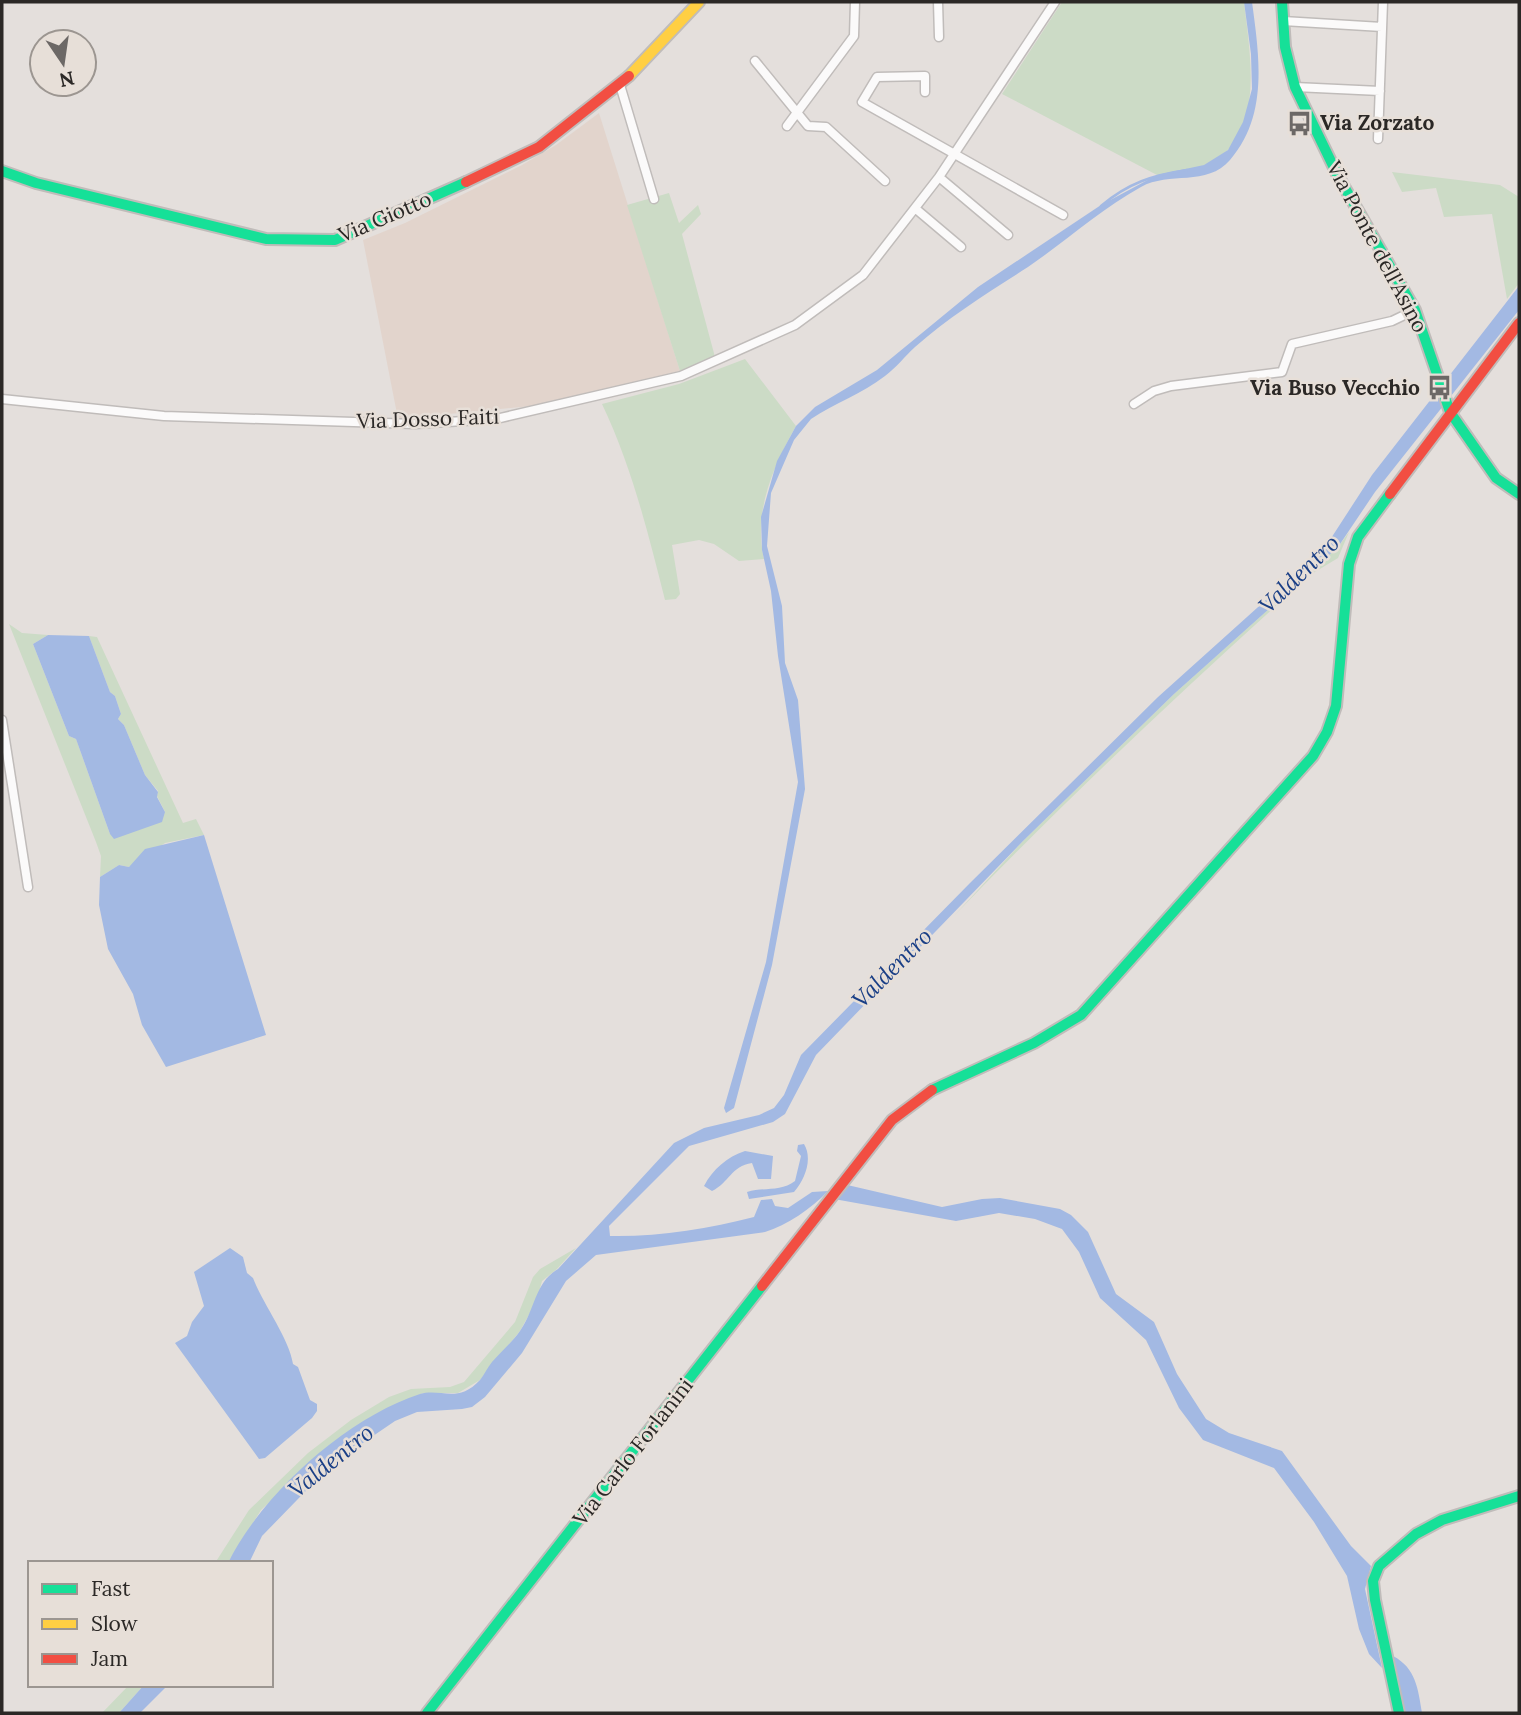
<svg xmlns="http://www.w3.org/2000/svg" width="1521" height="1715" font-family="Lora,serif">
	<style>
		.industrial { fill: #e2d4cc }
		.green { fill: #ccdbc6 }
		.water { fill: #a3b9e3 }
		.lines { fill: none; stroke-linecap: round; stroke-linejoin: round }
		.stream { stroke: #a3b9e3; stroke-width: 2.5 }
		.street-casing { stroke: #c0bcba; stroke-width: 11 }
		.fast-casing { stroke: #c0bcba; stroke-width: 14 }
		.slow-casing { stroke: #c0bcba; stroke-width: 14 }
		.jam-casing { stroke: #c0bcba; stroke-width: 14 }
		.street { stroke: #fbfafa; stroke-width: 8 }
		.fast { stroke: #16e098; stroke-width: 10 }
		.slow { stroke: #ffcf43; stroke-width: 10 }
		.jam { stroke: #f24e42; stroke-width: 10 }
		.labels { text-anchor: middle; stroke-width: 5; stroke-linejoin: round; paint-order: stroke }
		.poi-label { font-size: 21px; font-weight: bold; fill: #2b2826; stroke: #e7dfd8; text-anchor: start }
		.street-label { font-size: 21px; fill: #2b2826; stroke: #e7dfd8 }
		.water-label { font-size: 23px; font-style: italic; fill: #1a3f86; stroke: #e7dfd8 }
	</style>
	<rect width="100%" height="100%" fill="#e4dfdc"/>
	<path class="industrial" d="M599,113L680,371L542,405L398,419L363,240L405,223L522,165L556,145Z"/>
	<path class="green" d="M1062,2H1244C1249,48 1265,127 1218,158C1201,170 1177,172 1157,175L1002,94Z
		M1392,172L1500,185L1519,197V283L1507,299L1492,214L1444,217L1436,188L1402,192Z
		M669,193L679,223L698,205L701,214L682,234L715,357L680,371L627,205Z
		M745,359L796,426C773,467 753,512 764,559L739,561L714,544L699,540L672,545L680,594L676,599L665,600C648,533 632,467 602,404L679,384Z
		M1349,532L1338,558L1310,575C1187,686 1067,798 953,917L1023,841L1174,694L1338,547Z
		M9,624L22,633L48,635L33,644L69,736L76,739L110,834L165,812L157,796L158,791L145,775L124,725L118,719L121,714L115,696L110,692L89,636L97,637L183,823L196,819L204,835L165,843L129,867L119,865L100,877L101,856L96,842Z
		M576,1248L557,1269L542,1281L537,1300L520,1331L480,1380L458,1393H423L360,1424L329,1447L261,1510L228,1563H215L249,1510L308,1453L351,1420L389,1397L411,1389L450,1387L464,1382L515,1322L533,1277L540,1269Z
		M129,1685H144L119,1713H102Z"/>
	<path class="water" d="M1244,2H1252C1259,55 1269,115 1230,160C1207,187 1169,171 1141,187C1101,209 1066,241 1028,267C989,292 950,316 915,347C905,356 896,368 885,376C862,394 835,403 811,419L794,440L771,493L767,546L782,606L785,663L798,700L805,789L772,965L734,1108L726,1113L724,1108L766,962L798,782L778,656L771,591L762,550L761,517L777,461L796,426L815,407L877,370L978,287L1101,205L1157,175L1204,165L1228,150L1243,122L1252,89L1251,54Z
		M1519,286V310L1375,492L1338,547L1174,694L1023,841L816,1055L785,1114L773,1122L689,1146L609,1226L610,1236C657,1237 708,1229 754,1217L761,1200L772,1199L775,1206L788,1208L812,1192L828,1191C811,1209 787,1225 765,1232L596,1255L566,1281L522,1353L485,1397L472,1407L462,1409L417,1412L395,1421L332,1464L262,1536L249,1563H228C262,1494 346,1418 420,1394C441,1388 458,1404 480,1380C484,1375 487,1368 492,1362C501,1352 512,1342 520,1331C535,1310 535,1282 558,1269L674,1143L704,1128L759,1115L774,1108L784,1095L801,1055L970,883L1158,697L1326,546L1372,475Z
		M48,635L89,636L110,692L115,696L121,714L118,719L124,725L145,775L158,792L157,797L165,812L162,822L114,839L110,834L76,739L69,736L33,644Z
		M204,835L266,1035L166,1067L142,1025L133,994L108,949L99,905L100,877L119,865L129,867L145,849Z
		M804,1144C813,1159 805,1179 794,1192L749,1199L747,1192C764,1187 781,1192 795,1181L801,1156L797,1151L798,1145Z
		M745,1151L773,1156L771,1179H758L752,1163C731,1166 729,1183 712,1191L704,1186C713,1169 727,1157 745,1151Z
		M843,1184L942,1207L982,1199L1000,1198L1060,1209L1071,1215L1088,1232L1116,1294L1154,1322L1177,1374L1206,1419L1229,1433L1282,1451L1351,1546L1371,1566L1365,1589L1382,1668L1369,1654L1359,1629L1347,1576L1314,1522L1274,1468L1203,1440L1179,1408L1146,1340L1100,1298L1079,1252L1062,1229L1035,1219L999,1213L956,1221L834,1199Z
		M230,1248L243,1257L247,1273L253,1278C264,1306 289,1338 293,1364L298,1367L310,1400L317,1404V1411L312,1418L265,1458L259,1459L175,1343L187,1336L192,1322L204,1306L194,1272Z
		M1393,1656C1416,1668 1418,1689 1422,1713H1404Z
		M144,1685H168L140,1713H119Z"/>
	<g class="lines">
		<path class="stream" d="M1101,206C1128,183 1153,175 1187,170"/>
		<defs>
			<path id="street" d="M938,2L939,37
				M1283,21L1382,27
				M755,61L808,126L826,127L885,181
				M620,85L654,199
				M1295,87L1380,91
				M925,92V76L877,77L862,102L1063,215
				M787,126L854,36L855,2
				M1378,139L1383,2
				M939,177L1008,235
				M916,209L961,247
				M2,399L164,416L415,424L496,419L681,376L795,325L863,275L939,177L1055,2
				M1134,404L1154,391L1171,386L1282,372L1292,344L1392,321L1415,310
				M2,720L28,887"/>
			<path id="fast" d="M1282,2L1285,47L1295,87L1338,176L1415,310L1450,412L1496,478L1519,494
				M2,171L36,183L266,239L335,240L466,182
				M932,1090L1034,1043L1081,1015L1313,756L1327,732L1336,706L1349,564L1358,537L1390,494
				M427,1713L762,1286
				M1399,1713L1375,1600L1373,1581L1379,1566L1416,1534L1442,1520L1519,1496"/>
			<path id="slow" d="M629,76L699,2"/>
			<path id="jam" d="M466,182L539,147L629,76
				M1390,494L1519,323
				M762,1286L892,1120L932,1090"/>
		</defs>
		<use href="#street" class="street-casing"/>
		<use href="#fast" class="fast-casing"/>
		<use href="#slow" class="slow-casing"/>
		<use href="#jam" class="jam-casing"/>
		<use href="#street" class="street"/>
		<use href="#fast" class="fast"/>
		<use href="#slow" class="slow"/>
		<use href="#jam" class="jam"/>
	</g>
	<defs>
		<symbol id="bus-bare" viewBox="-9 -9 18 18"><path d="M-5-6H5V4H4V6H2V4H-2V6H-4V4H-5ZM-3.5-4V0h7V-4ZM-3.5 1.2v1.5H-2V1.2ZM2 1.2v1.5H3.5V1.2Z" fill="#6c6866" stroke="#e7dfd8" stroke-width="2.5" paint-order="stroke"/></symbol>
	</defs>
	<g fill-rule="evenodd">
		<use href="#bus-bare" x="1282" y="106" width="35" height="35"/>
		<use href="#bus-bare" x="1422" y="370" width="35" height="35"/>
	</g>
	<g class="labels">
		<g class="poi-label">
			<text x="1320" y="130">Via Zorzato</text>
			<text x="1420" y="395" text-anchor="end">Via Buso Vecchio</text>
		</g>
		<g class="street-label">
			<text transform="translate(385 217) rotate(-23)" y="7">Via Giotto</text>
			<text transform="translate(1377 247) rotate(62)" y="7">Via Ponte dell'Asino</text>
			<text transform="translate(428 419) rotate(-2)" y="7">Via Dosso Faiti</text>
			<text transform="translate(633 1452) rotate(-52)" y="7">Via Carlo Forlanini</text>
		</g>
		<g class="water-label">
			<text transform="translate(1299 574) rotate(-44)" y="8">Valdentro</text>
			<text transform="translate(892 968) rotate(-45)" y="8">Valdentro</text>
			<text transform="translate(331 1461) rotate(-39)" y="8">Valdentro</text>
		</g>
	</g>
	<rect width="1521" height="1715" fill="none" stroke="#2b2826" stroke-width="7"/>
	<rect x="28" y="1561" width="245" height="126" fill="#e7dfd8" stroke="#9c9691" stroke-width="2"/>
	<rect x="42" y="1584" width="35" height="10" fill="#16e098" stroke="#9c9691" stroke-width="2"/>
	<text x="91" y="1596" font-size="21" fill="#2b2826">Fast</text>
	<rect x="42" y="1619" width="35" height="10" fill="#ffcf43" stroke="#9c9691" stroke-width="2"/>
	<text x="91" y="1631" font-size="21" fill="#2b2826">Slow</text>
	<rect x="42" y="1654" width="35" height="10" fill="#f24e42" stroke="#9c9691" stroke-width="2"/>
	<text x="91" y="1666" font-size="21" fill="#2b2826">Jam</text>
	<g transform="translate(63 63) rotate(167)"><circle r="33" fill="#e7dfd8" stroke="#9c9691" stroke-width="2"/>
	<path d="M0-5L12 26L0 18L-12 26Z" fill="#6c6866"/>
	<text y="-10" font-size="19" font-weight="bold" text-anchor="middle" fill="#2b2826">N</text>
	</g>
</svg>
